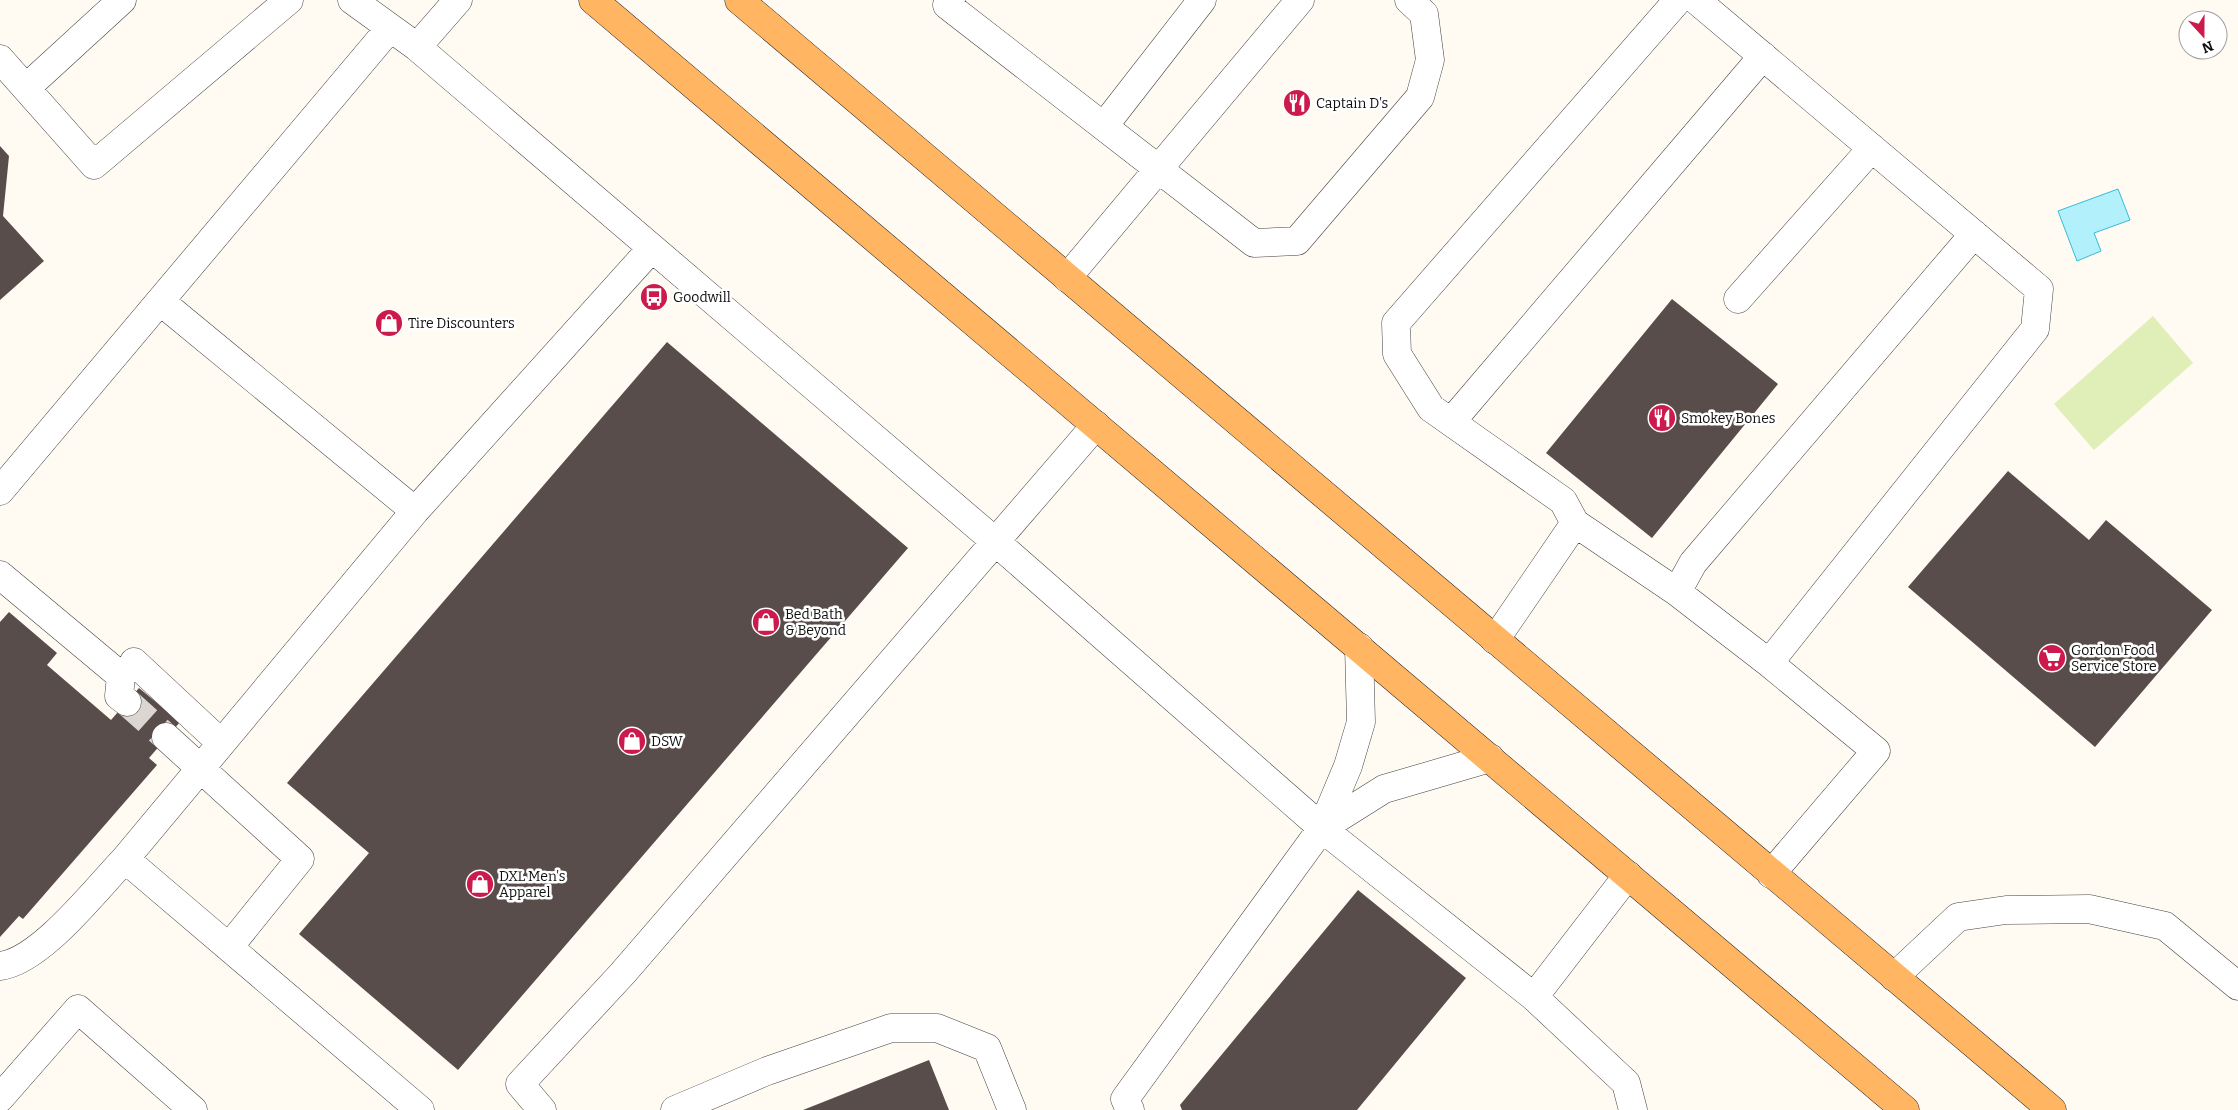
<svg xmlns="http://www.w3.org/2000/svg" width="2238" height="1110" font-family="Bitter,serif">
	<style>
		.green { fill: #e0eeb8 }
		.water { fill: #b2f1fb; stroke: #32bcd9 }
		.building { fill: #594d4b }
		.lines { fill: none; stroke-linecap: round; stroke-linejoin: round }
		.minor-tunnel { stroke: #dbd7d0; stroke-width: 28; stroke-dasharray: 28 14; stroke-linecap: butt }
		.minor-casing { stroke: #434343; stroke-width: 29 }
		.major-casing { stroke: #212121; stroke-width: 29 }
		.minor { stroke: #fff; stroke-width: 28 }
		.major { stroke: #ffb562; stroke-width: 28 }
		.labels { text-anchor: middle; stroke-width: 5; stroke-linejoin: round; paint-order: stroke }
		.poi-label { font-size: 14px; fill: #101010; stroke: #fff; text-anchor: start }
	</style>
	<rect width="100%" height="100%" fill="#fffaf2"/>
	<path class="green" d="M2153,316L2193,363L2094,450L2054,404Z"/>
	<path class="water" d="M2118,189L2130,220L2094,233L2101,251L2077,261L2058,211Z"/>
	<path class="building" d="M0,146L9,156L3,216L44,261L0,300Z
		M1672,299L1778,384L1652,538L1546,453Z
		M667,342L908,548L458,1070L299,934L369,853L287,783Z
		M2008,471L2089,540L2106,520L2212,610L2095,747L1908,587Z
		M9,612L57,653L47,665L111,720L139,688L180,722L149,758L157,765L23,919L19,916L0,937V622Z
		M1358,890L1466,978L1357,1110H1182L1180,1105Z
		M929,1060L949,1110H803Z"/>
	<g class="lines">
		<path class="minor-tunnel" d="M127,702L166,737"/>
		<defs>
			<path id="minor" d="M352,0L417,47L997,543L1329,834L1534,997L1626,1083L1633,1110
				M951,0L947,5L1254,243L1297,241L1420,97L1430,60L1424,14L1409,0
				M1696,0L2039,289L2035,329L1769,663L1876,751L1771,874
				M417,47L458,0
				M0,59L94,165L289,0
				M26,88L122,0
				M1104,126L1202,0
				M1067,278L1300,0
				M1738,299L1872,148
				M160,301L415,511
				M1451,422L1763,56
				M0,491L390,28
				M1575,523L1677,592
				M0,575L121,676L119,696L127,702
				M1495,640L1575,523L1563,501L1431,408L1397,354L1396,323L1678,0
				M134,662L220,742
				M1769,663L1677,592L1693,563L1974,234
				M166,737L300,859L229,947
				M1322,828L1384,789L1490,758
				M0,966C41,961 96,889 125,859
				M1894,977L1958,917L2006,910L2089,909L2165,926L2238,986
				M1534,997L1628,875
				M0,1098L78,1009L193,1110
				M420,1110L125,859L415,511L652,248
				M542,1110L520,1084L623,973L1096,425
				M675,1110L767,1071L891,1028H937L987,1048L1012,1110
				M1130,1110L1125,1099L1322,828L1348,766L1361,722L1359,647"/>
			<path id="major" d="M593,0L1905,1110
				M739,0L2052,1110"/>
		</defs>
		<use href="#minor" class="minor-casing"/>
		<use href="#major" class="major-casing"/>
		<use href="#minor" class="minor"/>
		<use href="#major" class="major"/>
	</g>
	<defs>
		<symbol id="restaurant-disc" viewBox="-11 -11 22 22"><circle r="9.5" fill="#cd1a4c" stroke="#fff"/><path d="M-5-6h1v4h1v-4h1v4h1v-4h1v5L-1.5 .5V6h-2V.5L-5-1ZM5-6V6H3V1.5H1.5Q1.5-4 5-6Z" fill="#fff"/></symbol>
		<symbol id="bus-disc" viewBox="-11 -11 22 22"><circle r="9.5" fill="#cd1a4c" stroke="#fff"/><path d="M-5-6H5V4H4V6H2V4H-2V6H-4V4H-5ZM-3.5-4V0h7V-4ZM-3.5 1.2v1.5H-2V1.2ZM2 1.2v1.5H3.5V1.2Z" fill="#fff"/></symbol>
		<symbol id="shop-disc" viewBox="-11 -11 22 22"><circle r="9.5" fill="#cd1a4c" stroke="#fff"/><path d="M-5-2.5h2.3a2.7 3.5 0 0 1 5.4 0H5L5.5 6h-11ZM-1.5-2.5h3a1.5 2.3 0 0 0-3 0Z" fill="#fff"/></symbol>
		<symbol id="supermarket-disc" viewBox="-11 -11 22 22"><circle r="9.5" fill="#cd1a4c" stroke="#fff"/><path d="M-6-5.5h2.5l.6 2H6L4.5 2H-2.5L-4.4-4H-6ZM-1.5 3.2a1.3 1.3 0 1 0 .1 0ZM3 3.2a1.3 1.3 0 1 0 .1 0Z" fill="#fff"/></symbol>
	</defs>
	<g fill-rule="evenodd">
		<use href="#restaurant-disc" x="1281" y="87" width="32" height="32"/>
		<use href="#bus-disc" x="638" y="281" width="32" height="32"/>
		<use href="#shop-disc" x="373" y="307" width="32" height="32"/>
		<use href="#restaurant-disc" x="1646" y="402" width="32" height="32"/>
		<use href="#shop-disc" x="750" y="606" width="32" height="32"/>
		<use href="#supermarket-disc" x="2036" y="642" width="32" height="32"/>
		<use href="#shop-disc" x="616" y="725" width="32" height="32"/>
		<use href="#shop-disc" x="464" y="868" width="32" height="32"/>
	</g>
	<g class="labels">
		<g class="poi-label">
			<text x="1316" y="108">Captain D's</text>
			<text x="673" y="302">Goodwill</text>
			<text x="408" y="328">Tire Discounters</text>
			<text x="1681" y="423">Smokey Bones</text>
			<text x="785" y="619">Bed Bath<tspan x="785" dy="16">&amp; Beyond</tspan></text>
			<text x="2071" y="655">Gordon Food<tspan x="2071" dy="16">Service Store</tspan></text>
			<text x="651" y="746">DSW</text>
			<text x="499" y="881">DXL Men's<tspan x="499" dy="16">Apparel</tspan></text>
		</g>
	</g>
	<g transform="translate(2203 35) rotate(159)"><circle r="24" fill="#ffffff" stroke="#9f9f9f"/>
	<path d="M0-4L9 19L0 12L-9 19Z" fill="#cd1a4c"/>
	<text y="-8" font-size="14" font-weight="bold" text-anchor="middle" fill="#101010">N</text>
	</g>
</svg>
